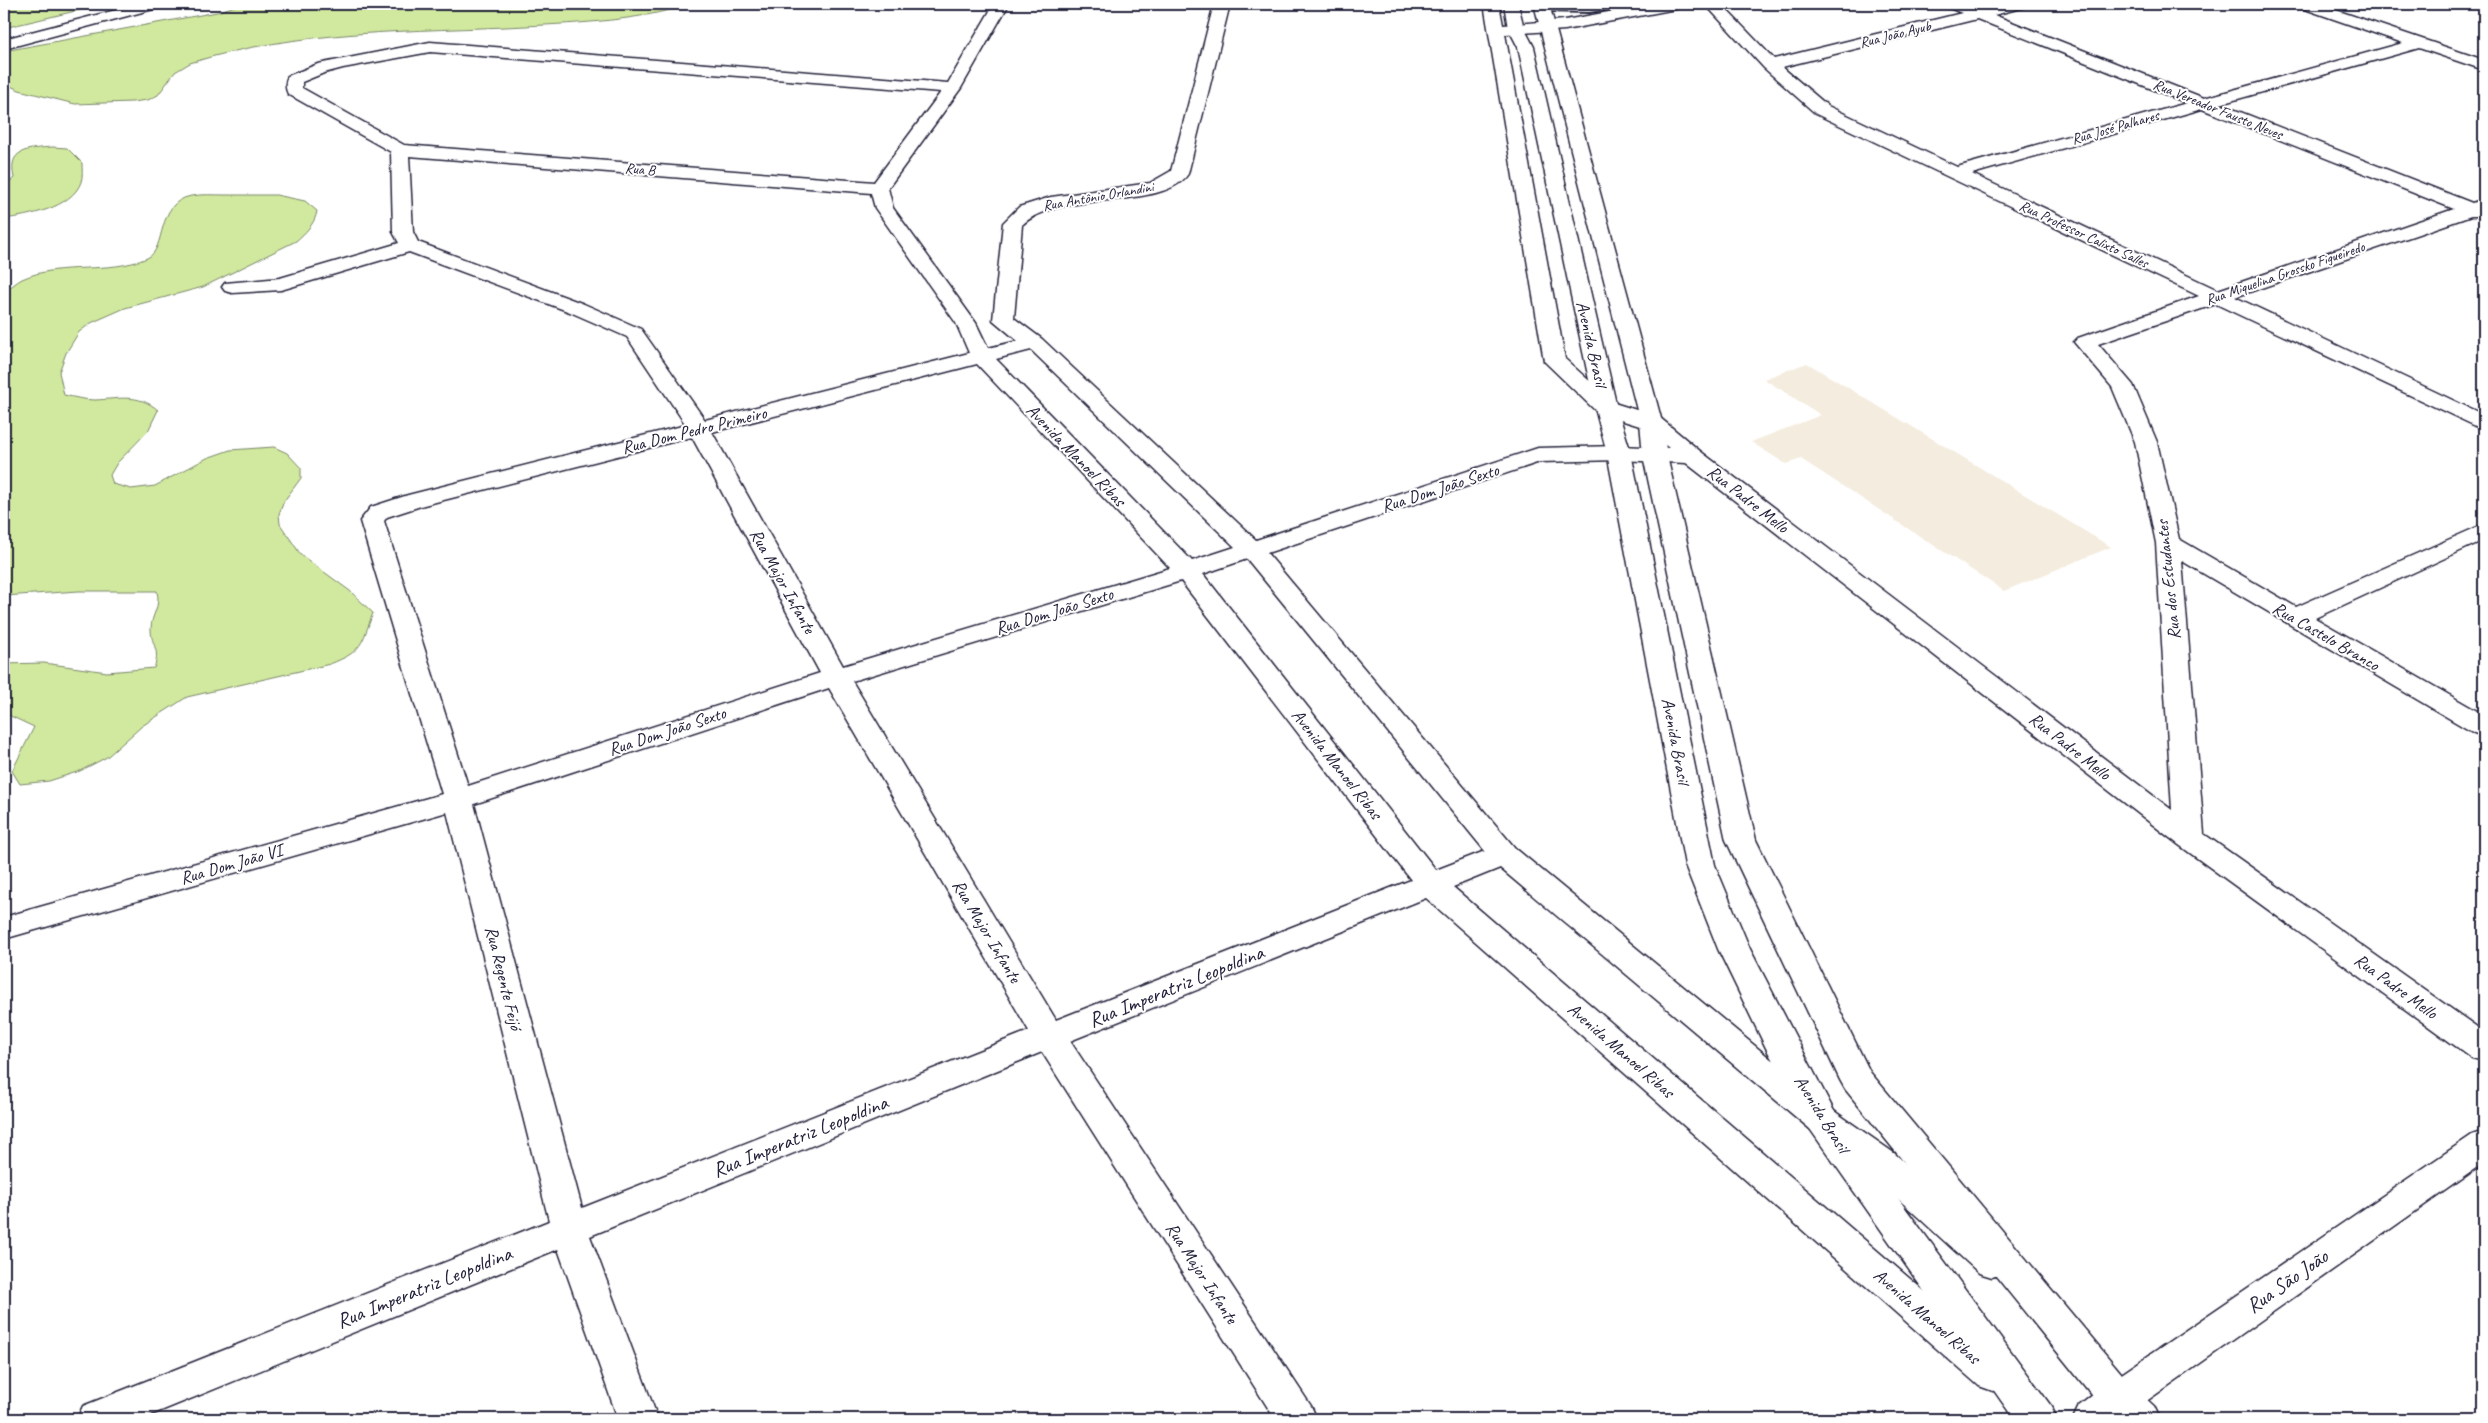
<svg xmlns="http://www.w3.org/2000/svg" width="2488" height="1423" font-family="Caveat,sans-serif">
	<style>
		.built { fill: #f4ecde }
		.green { fill: #d1e99e; stroke: #7a866c }
		.lines { fill: none; stroke-linecap: round; stroke-linejoin: round }
		.lane-casing { stroke: #22223b; stroke-width: 4 }
		.street-casing { stroke: #22223b; stroke-width: 3 }
		.secondary-casing { stroke: #22223b; stroke-width: 3 }
		.highway-casing { stroke: #22223b; stroke-width: 3 }
		.lane { fill: #fff; fill-rule: evenodd }
		.street { fill: #fff; fill-rule: evenodd }
		.secondary { fill: #fff; fill-rule: evenodd }
		.highway { fill: #fff; fill-rule: evenodd }
		.labels { text-anchor: middle; stroke-width: 4; stroke-linejoin: round; paint-order: stroke }
		.far-street-label { font-size: 15px; fill: #22223b; stroke: #fff }
		.street-label { font-size: 18px; fill: #22223b; stroke: #fff }
		.near-street-label { font-size: 21px; fill: #22223b; stroke: #fff }
	</style>
	<rect width="100%" height="100%" fill="#fff"/>
	<filter id="ink" filterUnits="userSpaceOnUse"><feTurbulence type="fractalNoise" baseFrequency=".02" numOctaves="2"/><feDisplacementMap in="SourceGraphic" scale="10" xChannelSelector="R" yChannelSelector="G"/><feConvolveMatrix kernelMatrix="1 2 1 2 8 2 1 2 1" color-interpolation-filters="sRGB"/></filter>
	<g filter="url(#ink)">
		<path class="built" d="M1807,363L2111,547L2004,591L1801,459L1786,464L1751,442L1821,415L1764,379Z"/>
		<path class="green" d="M4,4H105L4,28Z
			M241,4H691C638,21 581,23 526,26C414,32 298,29 190,63L175,72L158,95L148,100L132,102L75,104L19,90L4,83V51L217,12Z
			M52,147L67,148L82,163C82,168 83,177 81,182C72,208 27,216 4,219V187L14,178C7,148 29,149 52,147Z
			M226,195H276L305,201L317,211C315,224 305,233 296,241L203,287L125,308L91,323L79,332L66,353L59,372L64,395C73,397 85,400 95,400C119,399 138,393 158,410L148,431L117,463L110,475L113,484L131,489L155,486L207,458L230,450L274,447L287,453L301,468V478L284,501L279,514L280,524L301,555L350,591L373,613C361,645 363,651 330,664L187,697L142,726L107,757L80,771L49,781L20,784L12,771L34,727L4,713V664L44,663L107,672L154,668C161,649 151,646 151,629C151,614 161,608 157,591H79L4,596V292C10,288 16,282 22,279C62,261 108,275 147,258C167,250 155,203 191,196C202,194 215,195 226,195Z"/>
		<g class="lines">
			<defs>
				<path id="lane" d="M1612,4H1634L1630,6L1589,12L1543,11L1539,8L1543,5L1589,6Z"/>
				<path id="street" d="M994,4H1009L961,88L888,188L893,208L976,323L988,348L1018,341L993,320L1003,223L1019,207L1051,197L1150,183L1171,171L1214,4H1230L1188,174C1162,212 1061,188 1022,225L1014,318L1042,339L1256,540L1538,448L1619,446L1669,448L1643,427L1598,413L1544,361L1484,4H1499L1503,25L1565,20L1653,4H1683L1681,7L1676,9L1565,30L1505,34L1565,359L1614,403L1659,417L1700,451L2172,810L2156,543L2135,442L2112,387L2074,342L2078,338L2199,296L1816,114L1764,68L1705,4H1721L1774,59L1962,13L1947,7L1945,4H1965L1979,9L2002,4H2027L2025,7L1994,15L2204,98L2403,43L2299,7L2297,4H2318L2484,60V70L2419,48L2220,104L2472,203L2484,199V216H2471L2235,297L2484,415V430L2216,304L2098,344L2133,385L2157,442L2179,539L2296,607L2484,524V540L2315,618L2484,715V736L2474,733L2182,561L2204,834L2484,1032V1061L2472,1058L2179,845L1686,463L1619,460L1540,462L1267,553L1515,848L1834,1111L1894,1153L2005,1251L2011,1262L2005,1273L1992,1277L1979,1273L1870,1173L1810,1129L1500,868L1453,887L2007,1362L2013,1374L2007,1386L1993,1391L1979,1386L1426,898L1070,1041L1311,1406L1317,1419H1275L1042,1052L590,1236L658,1419H618L558,1249L141,1419H77L83,1406L549,1221L447,812L4,939V917L442,794L360,521L371,507L408,495L686,425L627,337L570,312L409,252L281,290L232,293L225,291L222,287L225,283L280,278L399,243L393,232L391,152L288,94C285,88 285,82 288,76L318,64L430,42L948,83ZM1977,19L2187,103L1957,167L1828,106L1782,67ZM430,52L941,92L874,182L404,145L302,88V82L324,73L343,68ZM2202,109L2454,209L2218,290L1972,174ZM409,156L871,193L875,208L956,323L969,353L705,420L641,329L584,304L418,242L413,232ZM1031,350L1235,547L1192,561L996,359ZM977,364L1170,568L843,666L712,432ZM692,437L820,673L468,786L384,521L387,517L424,505ZM1247,559L1485,851L1436,870L1203,574ZM1181,581L1411,880L1056,1020L852,681ZM829,688L1029,1031L582,1208L474,804Z
					M2484,1131V1163L2121,1419H2073L2079,1406L2104,1386L2472,1135Z"/>
				<path id="secondary" d="M1504,4H1518L1524,28L1534,47L1617,408L1631,453L1715,865L1750,949L1834,1111L2051,1406L2057,1419H2014L1810,1129L1766,1048L1718,949L1685,865L1607,453L1595,408L1518,47L1508,28Z
					M1534,4H1549L1662,422L1667,456L1756,840L1870,1072L2132,1386L2154,1406L2160,1419H2113L2104,1410L1845,1089L1840,1080L1726,840L1643,456L1640,422Z"/>
				<path id="highway" d="M139,4H164L161,7L4,49V39Z"/>
			</defs>
			<use href="#lane" class="lane-casing"/>
			<use href="#street" class="street-casing"/>
			<use href="#secondary" class="secondary-casing"/>
			<use href="#highway" class="highway-casing"/>
			<use href="#lane" class="lane"/>
			<use href="#street" class="street"/>
			<use href="#secondary" class="secondary"/>
			<use href="#highway" class="highway"/>
		</g>
	</g>
	<g class="labels">
		<g class="far-street-label">
			<text transform="translate(1895 34) rotate(-14)" y="5">Rua João Ayub</text>
			<text transform="translate(2218 109) rotate(22)" y="5">Rua Vereador Fausto Neves</text>
			<text transform="translate(2115 127) rotate(-16)" y="5">Rua José Palhares</text>
			<text transform="translate(640 169) rotate(5)" y="5">Rua B</text>
			<text transform="translate(1098 196) rotate(-10)" y="5">Rua Antônio Orlandini</text>
			<text transform="translate(2084 234) rotate(25)" y="5">Rua Professor Calixto Salles</text>
			<text transform="translate(2285 273) rotate(-19)" y="5">Rua Miquelina Grossko Figueiredo</text>
		</g>
		<g class="street-label">
			<text transform="translate(1592 344) rotate(77)" y="6">Avenida Brasil</text>
			<text transform="translate(694 430) rotate(-14)" y="6">Rua Dom Pedro Primeiro</text>
			<text transform="translate(1076 455) rotate(46)" y="6">Avenida Manoel Ribas</text>
			<text transform="translate(1440 488) rotate(-18)" y="6">Rua Dom João Sexto</text>
			<text transform="translate(1748 499) rotate(38)" y="6">Rua Padre Mello</text>
			<text transform="translate(2168 580) rotate(-96)" y="6">Rua dos Estudantes</text>
			<text transform="translate(783 581) rotate(61)" y="6">Rua Major Infante</text>
			<text transform="translate(1054 611) rotate(-17)" y="6">Rua Dom João Sexto</text>
			<text transform="translate(2326 636) rotate(30)" y="6">Rua Castelo Branco</text>
			<text transform="translate(667 731) rotate(-18)" y="6">Rua Dom João Sexto</text>
			<text transform="translate(1676 741) rotate(79)" y="6">Avenida Brasil</text>
			<text transform="translate(2070 746) rotate(38)" y="6">Rua Padre Mello</text>
			<text transform="translate(1337 764) rotate(52)" y="6">Avenida Manoel Ribas</text>
			<text transform="translate(231 864) rotate(-16)" y="6">Rua Dom João VI</text>
			<text transform="translate(987 931) rotate(59)" y="6">Rua Major Infante</text>
			<text transform="translate(504 978) rotate(76)" y="6">Rua Regente Feijó</text>
			<text transform="translate(2396 986) rotate(36)" y="6">Rua Padre Mello</text>
			<text transform="translate(1621 1050) rotate(41)" y="6">Avenida Manoel Ribas</text>
			<text transform="translate(1822 1114) rotate(58)" y="6">Avenida Brasil</text>
			<text transform="translate(1202 1273) rotate(57)" y="6">Rua Major Infante</text>
			<text transform="translate(1927 1316) rotate(41)" y="6">Avenida Manoel Ribas</text>
		</g>
		<g class="near-street-label">
			<text transform="translate(1176 986) rotate(-22)" y="7">Rua Imperatriz Leopoldina</text>
			<text transform="translate(800 1136) rotate(-22)" y="7">Rua Imperatriz Leopoldina</text>
			<text transform="translate(2287 1281) rotate(-35)" y="7">Rua São João</text>
			<text transform="translate(424 1287) rotate(-22)" y="7">Rua Imperatriz Leopoldina</text>
		</g>
	</g>
	<rect width="2488" height="1423" fill="none" stroke="#fff" stroke-width="20"/>
	<rect x="10" y="10" width="2468" height="1403" fill="none" stroke="#22223b" stroke-width="2" filter="url(#ink)"/>
</svg>
